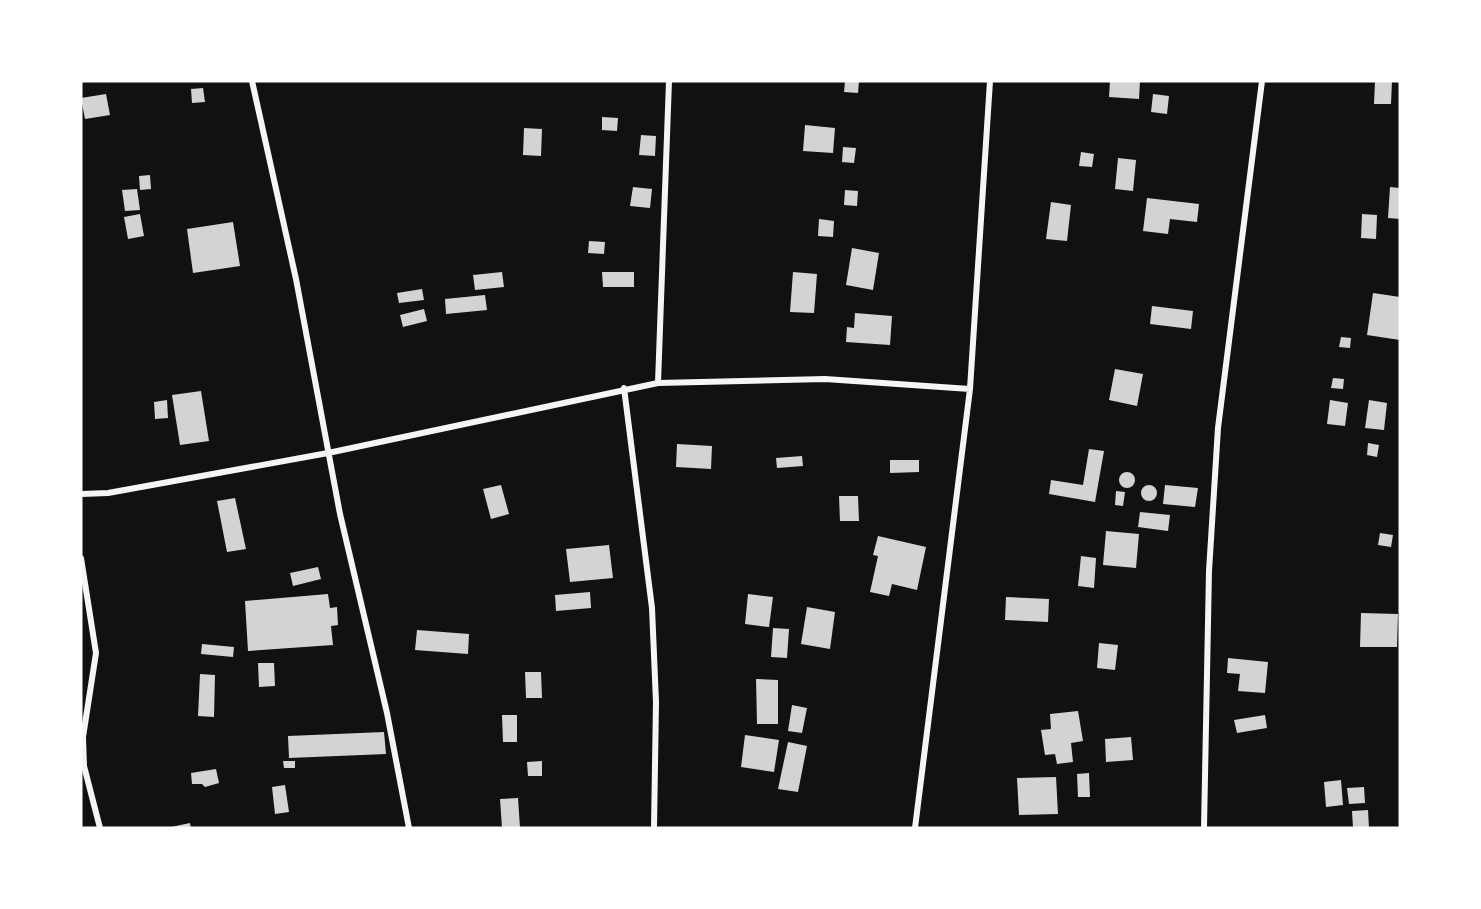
<svg xmlns="http://www.w3.org/2000/svg" width="1481" height="909" font-family="'IBM Plex Sans',sans-serif">
	<style>
		.building { fill: #d3d3d3 }
		.lines { fill: none; stroke-linecap: round; stroke-linejoin: round }
		.minor { stroke: #f5f5f5; stroke-width: 6 }
	</style>
	<rect width="100%" height="100%" fill="#111"/>
	<path class="building" d="M845,81H859L858,93L844,92Z
		M1110,81H1140L1139,99L1109,97Z
		M1375,81H1392L1391,104H1374Z
		M203,88L205,102L192,103L191,89Z
		M106,94L110,115L85,119L81,98Z
		M1153,94L1169,96L1167,114L1151,112Z
		M602,117L618,118L617,131L602,130Z
		M805,125L835,128L833,153L803,151Z
		M524,128L542,129L541,156L523,155Z
		M641,135L656,136L655,156L639,155Z
		M843,147L856,148L854,163L842,162Z
		M1081,152L1094,154L1092,167L1079,166Z
		M1118,158L1136,160L1133,191L1115,189Z
		M150,175L151,189L140,190L139,176Z
		M633,187L652,189L650,208L630,206Z
		M1390,187L1400,188V219L1388,218Z
		M137,189L140,210L125,211L122,190Z
		M845,190L858,191L857,206L844,205Z
		M1147,198L1199,204L1197,222L1170,219L1168,234L1143,231Z
		M1051,202L1071,205L1067,241L1046,239Z
		M140,214L144,236L128,239L124,217Z
		M1362,214L1377,215L1376,239L1361,238Z
		M819,219L834,221L833,237L818,236Z
		M233,222L240,266L193,273L187,229Z
		M589,241L605,242L604,254L588,253Z
		M852,248L879,253L873,290L846,285Z
		M502,272L504,287L475,290L473,275Z
		M602,272H634V287H603Z
		M793,272L817,274L814,313L790,312Z
		M422,289L424,300L399,303L397,293Z
		M1373,293L1400,297V340L1367,335Z
		M485,295L487,310L446,314L445,299Z
		M1152,306L1193,311L1191,329L1150,324Z
		M424,309L427,321L403,327L400,315Z
		M855,313L892,316L890,345L846,342L847,327L854,328Z
		M1341,337L1351,338L1350,348L1339,347Z
		M1115,369L1143,374L1137,406L1109,400Z
		M1333,378L1344,379L1343,389L1331,388Z
		M201,391L209,441L180,445L172,395Z
		M167,400L168,418L155,419L154,402Z
		M1330,400L1348,403L1345,426L1327,424Z
		M1369,400L1387,403L1384,430L1365,428Z
		M1368,443L1379,445L1377,457L1367,455Z
		M677,444L712,446L711,469L676,467Z
		M1089,449L1104,451L1095,502L1049,494L1051,480L1083,485Z
		M802,456L803,466L777,468L776,458Z
		M890,460H919V472L890,473Z
		M1119 480a8 8 0 1 1 16 0a8 8 0 1 1-16 0Z
		M1141 493a8 8 0 1 1 16 0a8 8 0 1 1-16 0Z
		M501,485L509,514L491,519L483,489Z
		M1165,485L1198,488L1195,507L1163,504Z
		M1116,491L1125,492L1123,506L1115,505Z
		M839,496H858L859,521H840Z
		M235,498L246,549L227,552L217,501Z
		M1140,512L1170,515L1168,531L1138,527Z
		M1106,531L1139,534L1136,568L1103,565Z
		M1380,533L1393,535L1391,547L1378,545Z
		M878,536L926,547L917,590L892,584L889,596L870,592L878,556L873,555Z
		M609,545L613,578L570,582L566,549Z
		M1081,556L1096,558L1094,588L1078,586Z
		M318,567L321,579L293,586L290,573Z
		M590,592L591,608L556,611L555,595Z
		M328,594L330,608L337,607L338,625L331,626L333,645L248,651L245,601Z
		M748,594L773,597L769,627L745,624Z
		M1006,597L1049,599L1048,622L1005,620Z
		M807,607L835,612L830,649L801,644Z
		M1361,613L1398,614L1397,647H1360Z
		M773,628L789,629L787,658L771,657Z
		M417,630L469,634L468,654L415,650Z
		M1099,643L1118,645L1115,670L1097,668Z
		M202,644L234,647L233,657L201,654Z
		M1228,658L1268,662L1265,693L1238,691L1240,674L1227,673Z
		M258,663H274L275,686L259,687Z
		M525,672H541L542,698H526Z
		M200,674L215,675L214,717L198,716Z
		M756,679L778,680V724H757Z
		M792,705L807,708L802,733L788,731Z
		M1078,711L1083,741L1071,743L1073,762L1057,764L1055,754L1045,755L1041,730L1051,729L1050,714Z
		M502,715H517V742H503Z
		M1265,715L1267,728L1237,733L1234,720Z
		M384,732L386,754L289,758L288,736Z
		M745,735L779,740L774,772L741,767Z
		M1131,737L1133,760L1106,762L1105,739Z
		M788,742L807,746L798,792L778,789Z
		M283,761H295V768H284Z
		M542,761V776H528L527,762Z
		M216,769L219,783L205,787L202,784H192L191,773Z
		M1089,773L1090,797H1078L1077,774Z
		M1056,777L1058,814L1019,815L1017,778Z
		M1341,780L1343,805L1326,807L1324,782Z
		M285,785L289,812L275,814L272,787Z
		M1364,787L1365,803L1349,804L1347,788Z
		M518,798L520,828H502L500,799Z
		M1368,810L1369,828H1353L1352,811Z
		M190,823L191,828H171V827Z"/>
	<g class="lines">
		<path class="minor" d="M252,81L296,279L340,514L387,713L409,828
			M658,383L669,81
			M624,388L652,608L656,702L654,828
			M81,494L108,493L328,453L658,383L825,379L970,389
			M81,558L96,653L83,737L84,766L100,828
			M915,828L970,389L990,81
			M1204,828L1209,571L1218,428L1262,81"/>
	</g>
	<rect width="1481" height="909" fill="none" stroke="#ffffff" stroke-width="165"/>
</svg>
